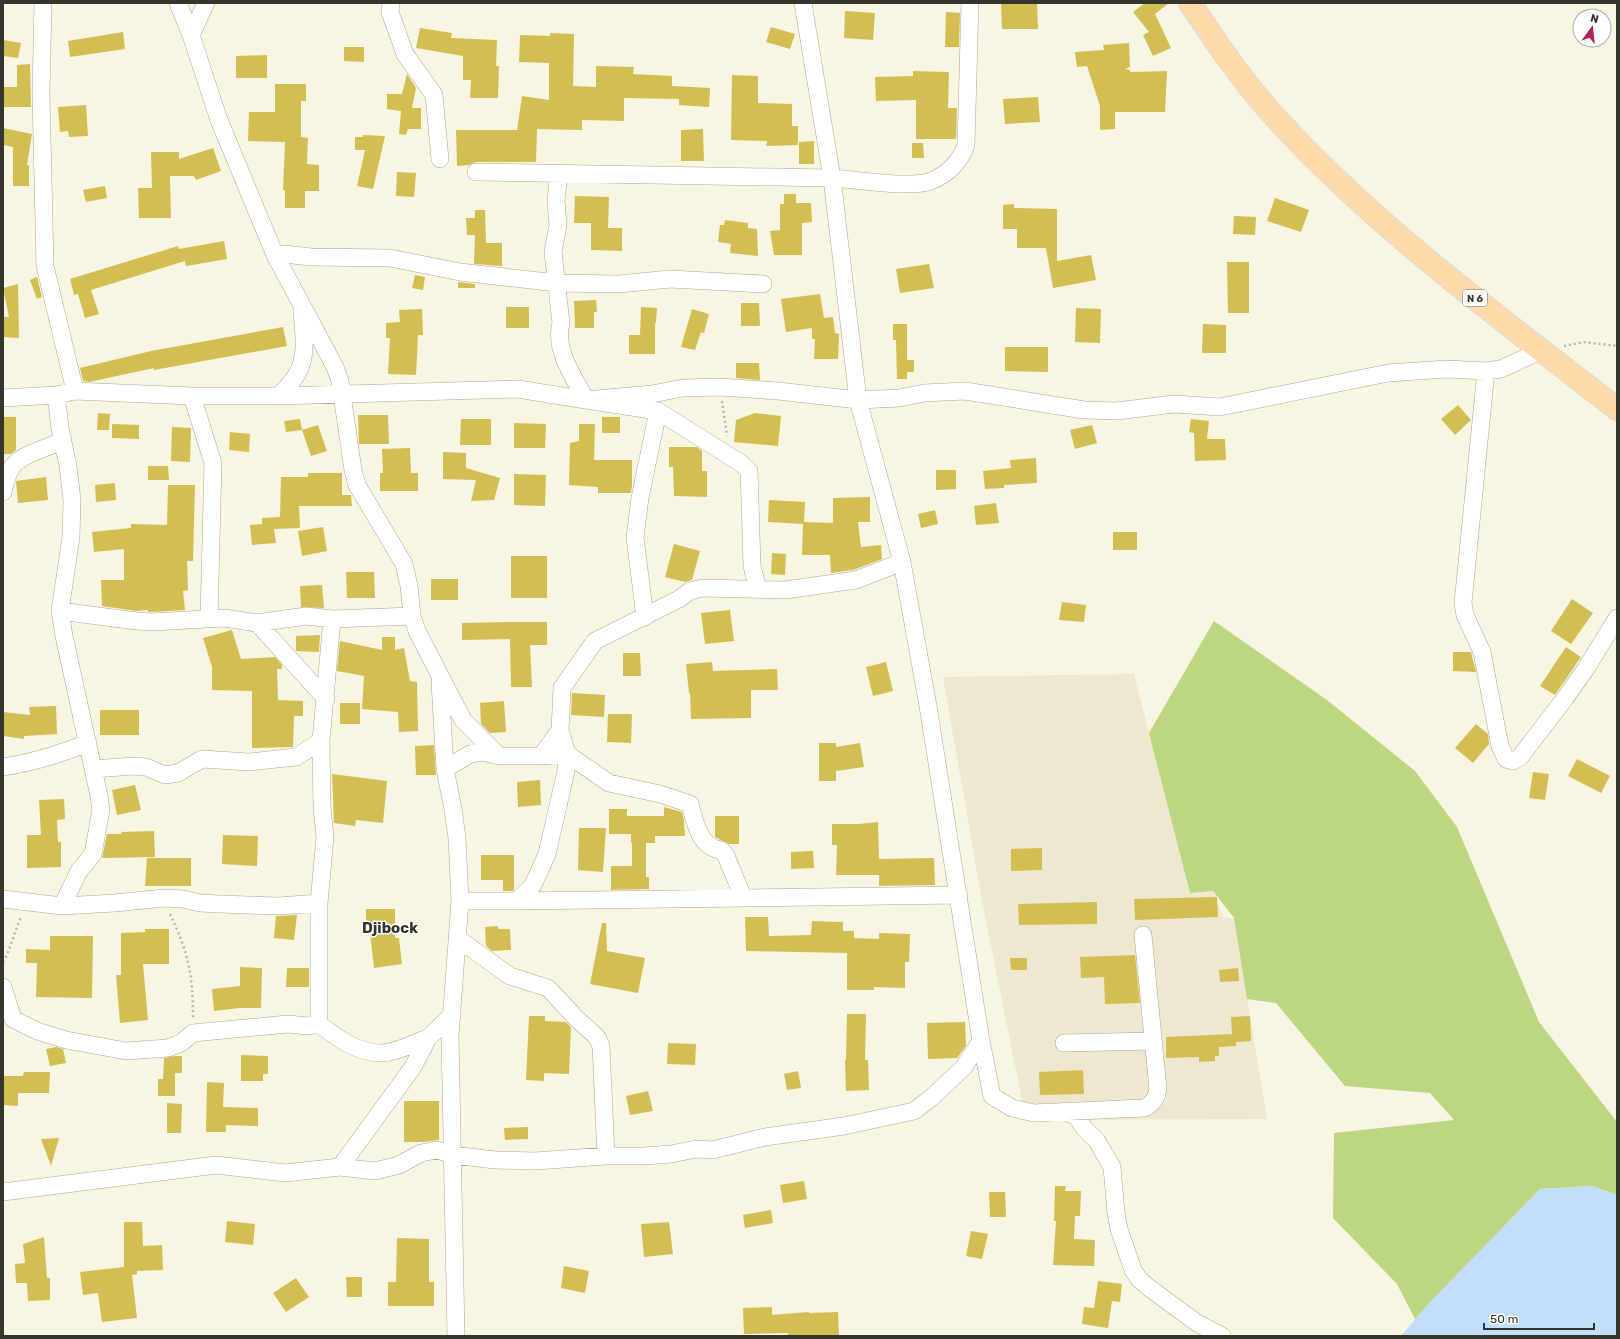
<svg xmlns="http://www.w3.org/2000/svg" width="1620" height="1339" font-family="Rubik,sans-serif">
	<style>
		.built { fill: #ede8cf }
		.green { fill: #bcd681 }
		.water { fill: #c3defd }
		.building { fill: #d3be54 }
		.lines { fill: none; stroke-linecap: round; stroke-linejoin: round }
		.minor-casing { stroke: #aaa795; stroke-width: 18 }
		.major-casing { stroke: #dbdbd9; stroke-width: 24 }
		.path { stroke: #b8b6a7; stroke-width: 2.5; stroke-dasharray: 2 3; stroke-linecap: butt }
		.minor { stroke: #fff; stroke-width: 17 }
		.major { stroke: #fed9a9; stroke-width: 22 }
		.labels { text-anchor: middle; stroke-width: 3; stroke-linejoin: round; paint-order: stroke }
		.shield { fill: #fff; stroke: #72726c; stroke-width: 1 }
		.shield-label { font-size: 10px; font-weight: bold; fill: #36352d }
		.district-label { font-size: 15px; font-weight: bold; fill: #36352d; stroke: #fff }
	</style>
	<rect width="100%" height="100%" fill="#f8f5e2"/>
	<path class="built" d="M1134,674L1190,893L1213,891L1223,917L1234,919L1267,1119L1026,1120L982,901L943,677Z"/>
	<path class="green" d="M1214,621L1327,700L1415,771L1457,827L1539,1022L1617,1122V1195L1592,1186L1540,1189L1415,1319L1397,1284L1333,1218L1334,1133L1454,1120L1430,1093L1345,1086L1276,1003L1247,999L1234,918L1213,891L1190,893L1149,733Z"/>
	<path class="water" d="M1592,1186L1617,1195V1336H1401L1429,1303L1540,1189Z"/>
	<path class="building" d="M1001,3H1037L1038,29H1002Z
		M1145,3H1169L1155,14L1171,48L1153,56L1143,35L1149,32L1133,12Z
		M845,11L875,13L873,40L844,38Z
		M946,12L960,13L959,47H945Z
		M771,27L795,34L790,49L766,42Z
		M420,28L452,33L451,38L497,40L496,66H499L498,98H470L471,80H463V56L416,48Z
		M123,32L125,49L70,57L68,41Z
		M550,33L574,34L573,86L596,87V66L634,67L633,74L672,76V86L710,88L709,107L679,105V99L624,98V121L582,120V130L537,129L536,162H476L469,165L457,166L456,130H517L522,96L549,100V63L519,62L520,35L550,36Z
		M3,40L21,43L18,58L3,56Z
		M1129,43L1130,67L1125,69L1130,70V72L1167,71L1165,112H1115V129L1100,130V106L1087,66L1077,67L1075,52L1104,50L1103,45Z
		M344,47H364V62L344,61Z
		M267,55V78H236V56Z
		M30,64L31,107H3V87H17V65Z
		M913,71L949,72L948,108H957L956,139H916V100L876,101L875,77L913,76Z
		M407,74L416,88L412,108H421V129H408L406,135L399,134L401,111L387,109V94H402Z
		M732,75L758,76V103L792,104V126H798V145L766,146L767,141L731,140Z
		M275,84H306V101H301V137L308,138L307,164L319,165V191H305V208H285V190H283L285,142L248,141L249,112H275Z
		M1038,97L1040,122L1005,124L1003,99Z
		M86,105L88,136L69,137L68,131L60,132L58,107Z
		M3,128L32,134L27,165H29V186H13V147L3,145Z
		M703,129L704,161H681V130Z
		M363,135L385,136L373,189L357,186L365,150H355V137H363Z
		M814,141V164H799V142Z
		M912,143H923L924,158H912Z
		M213,148L221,171L196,180L194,176H170L171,218H139L138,188H152L151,152H179V159Z
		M397,172L416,173L414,197L396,196Z
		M105,186L107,198L86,202L83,190Z
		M784,194H796V203H811L812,222L802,223V255H774L770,231L780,230V204H784Z
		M575,196L609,197L608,228H622V251L591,250V223H574Z
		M1275,198L1309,210L1301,232L1267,221Z
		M1014,204V208L1057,209V261L1091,255L1096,280L1053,288L1046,248H1017V229H1003V205Z
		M475,210H485L486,243H502V266L474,264L475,235H467L466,218H475Z
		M1234,216L1256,217L1255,235L1233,234Z
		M725,220L748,223V228L757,229L758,256L730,253L731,244L718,242L720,225H724Z
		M224,241L227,259L186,266L185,261L91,290L99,314L85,318L78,294L74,295L70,279L178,246L179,249Z
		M1227,262H1249V313H1228Z
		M929,264L934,288L900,293L896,269Z
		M415,275L425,277L423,290L412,288Z
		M37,277L42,297L37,299L30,280Z
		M458,282L475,284V288H458Z
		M18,284L19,338L3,337V317H9L3,288Z
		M820,294L824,318L833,317L835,333L839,334L838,359H814L815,339H812V328L786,332L781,299Z
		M596,300L597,312H594V328H575L574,301Z
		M741,303H759L760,326H741Z
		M506,307H529V328H506Z
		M641,307L657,308L656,323H655V354H629V335H640Z
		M1076,308L1101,309L1100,343L1075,342Z
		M422,309L423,335H418L416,375L388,374L390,338H386V323L400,322L399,310Z
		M692,309L709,314L704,333L701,332L695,350L681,347Z
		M893,324H907V360H914V372H907V379H897L896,340H893Z
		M1203,324L1226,325V353H1202Z
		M283,327L287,346L154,370V368L89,382L83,381L80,368L151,351Z
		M1005,347H1048V372L1005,371Z
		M736,363H759L760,380L736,378Z
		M1458,405L1471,420L1455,435L1441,419Z
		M98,413L110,414L109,430H97Z
		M755,413L781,416L778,446L734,442L736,420Z
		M358,415H388L389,444H359Z
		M3,417H16V450L11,454H3Z
		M602,417H620V433H602Z
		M300,419L302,430L286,432L284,421Z
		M461,419H491V445H460Z
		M1191,419L1209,421L1207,439H1225L1226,460L1195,461L1194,433L1189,432Z
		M514,423L546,424L545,448H514Z
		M112,424L139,425V439L112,438Z
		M579,424H595L594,460H632V485L631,493H598V487L569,485L570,443L579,441Z
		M318,425L327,451L311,456L302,430Z
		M1092,425L1097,443L1075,449L1070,430Z
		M172,427L191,428L190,462L171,461Z
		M230,432L250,434L249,452L229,450Z
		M669,447H697L702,451V471H707V497L674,496L673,467H669Z
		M410,448L411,473H418V491H380V473H383L382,449Z
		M443,452L466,453V468L500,478L494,500L471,501L476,480L443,479Z
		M1036,458L1037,483L1004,485V488L985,489L983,471L1011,468L1010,460Z
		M148,466H168L169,480H148Z
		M936,470H956V489L936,490Z
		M308,473H342V495H351L352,506H299L300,528L274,529L276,543L252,545L250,525L262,524V518L280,517L281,477H308Z
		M514,474L546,475L545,506L514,505Z
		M46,477L48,500L18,503L16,481Z
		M115,483L116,500L96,502L95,485Z
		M168,485H195L193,561H187L188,590L183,591L185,610L152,612H148V610L136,611L102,606L101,580H124V549L94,552L92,532L131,528V524L167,525Z
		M870,497V522H858L861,547L881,545L882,559L853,570L831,573L830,555H802L803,524L768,522L769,500L805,502L804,522L833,523V498Z
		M996,503L999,523L976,525L974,506Z
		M935,510L938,524L921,528L918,514Z
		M323,527L327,551L302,556L298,531Z
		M1113,532H1137V550H1113Z
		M674,544L700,551L692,580L685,582L665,577Z
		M772,553L786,554L785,575L771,574Z
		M511,556H547V598H511Z
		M346,572H374L375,598H347Z
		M431,579H458V600H431Z
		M322,585L324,608L301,607L300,586Z
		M1572,599L1593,613L1571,644L1551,631Z
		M1062,602L1086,605L1084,622L1059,620Z
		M730,610L734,641L705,644L701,613Z
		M510,622H547V645H530L532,687H511L510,639L462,640V623Z
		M232,630L241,659L275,657L282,665V669H277L278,700L303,701V716H294L293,747L252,748V691L212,690V667L203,638Z
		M320,635L319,652L296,651V636Z
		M382,637H395V650L404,648L410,681L417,682L418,731L399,732L398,712L362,709L364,676L337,671L340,641L382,650Z
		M1566,647L1581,657L1555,695L1540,686Z
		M1453,652H1471L1476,672L1453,671Z
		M623,653H640L641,676H623Z
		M712,662L713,671L777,669L778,690H751V718L691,719L690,693H689L686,664Z
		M886,662L893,691L873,696L866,667Z
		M572,693L605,695L604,717L571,715Z
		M504,701L506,732L490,733L481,724L480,703Z
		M340,703H360V724H340Z
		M56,706L57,734L24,736V739L3,736V712L30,715L29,707Z
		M100,710H139V735H100Z
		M608,714H632L631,743L607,742Z
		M1476,724L1488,734L1489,744L1473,763L1455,748Z
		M819,743H836V747L860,743L864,767L836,771V781H819Z
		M434,745L436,775H416L415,746Z
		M1577,759L1610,776L1601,793L1568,776Z
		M1533,772L1549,774L1545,800L1529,798Z
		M332,774L387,781L383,823L356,820L355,826L334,823Z
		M540,780L541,805L518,807L517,782Z
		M135,785L141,810L117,815L112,790Z
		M64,799L65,819L57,820L58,842H61V867L27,868V835H41L39,800Z
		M664,807L682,812L684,821L685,836H655V843H646V877H649V889L611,890V866H632V843H631V834H609V809H627V816H664Z
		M715,816H739V844H729L715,837Z
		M878,822L879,859L934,858L935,885L879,886V875H836L837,845H832V824H859Z
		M579,828H606L603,872L578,870Z
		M154,831L155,857L102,858L107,834H122L121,832Z
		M223,835L258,836L257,866L222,864Z
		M1042,848V870L1011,871V849Z
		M813,851L814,868L791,869V852Z
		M481,855H514V890L513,891H503V880H481Z
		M147,858H191V886H145Z
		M1217,897L1218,917L1135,920L1134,899Z
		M1097,902V924L1019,925L1018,904Z
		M366,909H395V938H399L402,964L374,968L369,923H366Z
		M297,915L294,940L274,938L276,916Z
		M745,917H768L769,936L811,935L812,921L843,922V931H854V938L879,939V933L910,934L909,962H905V988L874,987V990H847V953L746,951Z
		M602,923H606L607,951L645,958L638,993L590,984Z
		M498,926V929H510L511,950L492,951L486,946L485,927Z
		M145,929H169V964H143L148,1020L120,1023L116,975H121V933L145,932Z
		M50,936H93L92,998L36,997L37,963H26V949L50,950Z
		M1135,955L1140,1003L1105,1004L1104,977L1081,978L1080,957Z
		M1010,958H1027V970H1011Z
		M240,967L262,968L261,1008H239L214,1011L212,989L240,986Z
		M287,968H309V987H286Z
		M1238,968L1239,981L1220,982L1219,970Z
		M847,1014H866L865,1060H868L869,1090L846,1091L845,1060H846Z
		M529,1016H545V1021L566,1022L571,1027L569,1074L544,1073V1081L526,1080Z
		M1250,1016L1251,1041L1236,1042V1046L1219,1047V1056H1215V1061L1199,1062V1057L1166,1058V1037L1232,1034L1231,1017Z
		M965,1022L966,1046L957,1058L928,1059L927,1023Z
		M668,1043L696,1044L695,1065L667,1064Z
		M56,1047L63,1049L66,1063L50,1066L46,1049Z
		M241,1055L268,1056V1074H263V1081H241Z
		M175,1056H182V1073H175V1096H158V1079H163L164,1058Z
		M1083,1070L1084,1094L1040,1095L1039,1072Z
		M798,1071L801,1088L787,1090L784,1074Z
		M24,1072H50L49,1093H18V1106L3,1105V1076H23Z
		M207,1082L224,1083L223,1107L258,1108V1126L226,1125V1132H206Z
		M648,1091L653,1111L630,1115L626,1096Z
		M404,1101H439V1140L424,1142H404Z
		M167,1103L182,1104L181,1133H167Z
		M528,1127V1139L505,1140L504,1128Z
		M59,1138L51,1166L41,1139Z
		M804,1181L807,1199L783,1203L780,1185Z
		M1055,1186H1066L1065,1191H1081L1080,1216H1075L1074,1239L1095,1240L1094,1266L1053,1265L1056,1221H1054Z
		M989,1192H1005L1006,1217H990Z
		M771,1210L773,1223L745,1228L743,1215Z
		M227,1221L255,1224L253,1245L225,1242Z
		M124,1222H142L143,1246L162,1245L163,1270L137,1271V1274L132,1275L137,1318L102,1322L98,1293L83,1295L80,1272L124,1267Z
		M669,1222L673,1254L644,1257L641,1224Z
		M971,1231L988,1234L982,1259L966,1256Z
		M44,1237L47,1278H50V1300L28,1301L27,1283H16L15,1264L25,1263L23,1244Z
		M397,1238L429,1239V1282H434V1306H388V1282H396Z
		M564,1266L589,1271L585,1293L561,1288Z
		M346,1277H362V1297H347Z
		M296,1278L309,1297L286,1312L273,1293Z
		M1098,1281L1122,1284L1120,1302L1112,1301L1108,1328L1082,1324L1084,1307L1094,1308Z
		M772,1307V1315L809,1312V1313L838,1312L839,1335L788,1336V1333L744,1334L743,1308Z"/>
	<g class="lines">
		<defs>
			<path id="minor" d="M43,3L41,94L45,266L75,391
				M178,3L191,35L219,120L275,255L335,367L340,381L353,470L357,485L404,564L409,586L412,616L417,631L463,720L499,756
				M391,3L390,12L405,54L434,95L440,159
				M803,3L832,178L858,400L902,562L928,706L981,1041L992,1096L1012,1108L1034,1113L1144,1108C1153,1104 1156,1099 1158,1089L1143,935
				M191,35L206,3
				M476,172C594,175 711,175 829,178C856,179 908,189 931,181C948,174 960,162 966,145L970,3
				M559,174L556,200L558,225L553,252L561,323C554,350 573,376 586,400L658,411L742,464L749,471L752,566L758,589
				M275,255L284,254L311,257L390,258L460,272L557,283L619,284L670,279L763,284
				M1486,371L1463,603L1465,615L1482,652L1500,746L1506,759L1513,761L1520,757L1566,697L1587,667L1617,618
				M56,395L60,428L68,466L72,500L71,537L60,611L64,636L99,796L101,810L93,854L79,871L62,906
				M192,396L213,463L209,618
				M279,396C285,389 294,381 298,372C308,354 303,330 302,310
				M3,398L56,395L75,391L192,396H279L518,389L586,400L652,394L683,388L720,387L778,391L858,400L900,398L924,393L965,391L1084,410L1117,411L1174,404L1220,407L1388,373L1447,369L1486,371L1501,369L1542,350
				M3,492C5,483 7,473 13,466C22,454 49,447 63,441
				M60,611L136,621L152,622L224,618L257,623L306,616L332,619L412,616
				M645,617L635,537L640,498L658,411
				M257,623L326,699
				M440,682L445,769L453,809L457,838L460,901L450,1036L456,1336
				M541,756L567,754L609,783L660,794L690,804C695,822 699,847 721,850L726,856L743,897
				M3,767C32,763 60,754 88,743
				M93,769L134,766L146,767L165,775L178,773L202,759L249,762L296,757L321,741
				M445,769L470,754L483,752L499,756H541L560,730
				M3,899L62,906L115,903L164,898L183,899L200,903L219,904L279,906L319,903
				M460,901H517L959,895
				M517,901L533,885L547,854L566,771L567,754L560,730L562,688L595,641L679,599L690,591L703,588L785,590L856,580L902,562
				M457,938L510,976L548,988L577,1019L597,1037L601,1046L606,1156
				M3,987L13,1019L37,1031L66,1040L126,1051L168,1048L181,1043L193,1033L288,1024L307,1026L319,1024C337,1038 359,1054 383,1053C398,1052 414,1043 428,1038
				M319,1024V903L325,837L322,808L321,741L332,619
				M1064,1043L1153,1041
				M1064,1111L1077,1117L1084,1128L1097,1141L1112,1167L1116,1213L1119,1229L1133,1270L1139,1279L1148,1287L1197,1323L1222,1336
				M340,1167L413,1067L428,1038L452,1015
				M3,1192L216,1165L285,1173L340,1167L375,1171L399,1165L421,1153L437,1150L453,1155L495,1160L535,1161L606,1156H645L671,1154L696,1149L713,1150L765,1137L844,1126L914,1111L931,1098L963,1068L981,1041"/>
			<path id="major" d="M1190,3C1216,42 1243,82 1275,117C1376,228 1499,317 1617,409"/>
		</defs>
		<use href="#minor" class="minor-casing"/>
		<use href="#major" class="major-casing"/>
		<path class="path" d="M1564,346L1584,342L1617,346
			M722,401L727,436
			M170,914C189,954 193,975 193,1019
			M3,962L7,955L21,916"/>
		<use href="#minor" class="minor"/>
		<use href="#major" class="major"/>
	</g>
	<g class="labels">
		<rect class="shield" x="1463" y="290" width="24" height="16" rx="3"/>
		<g class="shield-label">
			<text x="1475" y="302">N 6</text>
		</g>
		<g class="district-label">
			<text x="390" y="933">Djibock</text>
		</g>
	</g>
	<rect width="1620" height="1339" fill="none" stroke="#36352d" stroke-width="8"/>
	<g transform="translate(1592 28) rotate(15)"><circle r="19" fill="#ffffff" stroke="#afaeab"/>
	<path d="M0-3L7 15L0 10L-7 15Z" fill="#b22459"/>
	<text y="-6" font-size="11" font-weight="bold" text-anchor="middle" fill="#36352d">N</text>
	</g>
	<path d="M1484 1323v6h110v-6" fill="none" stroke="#36352d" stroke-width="2"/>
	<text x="1490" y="1323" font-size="12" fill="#36352d" stroke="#ffffff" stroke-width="3" paint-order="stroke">50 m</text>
</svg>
